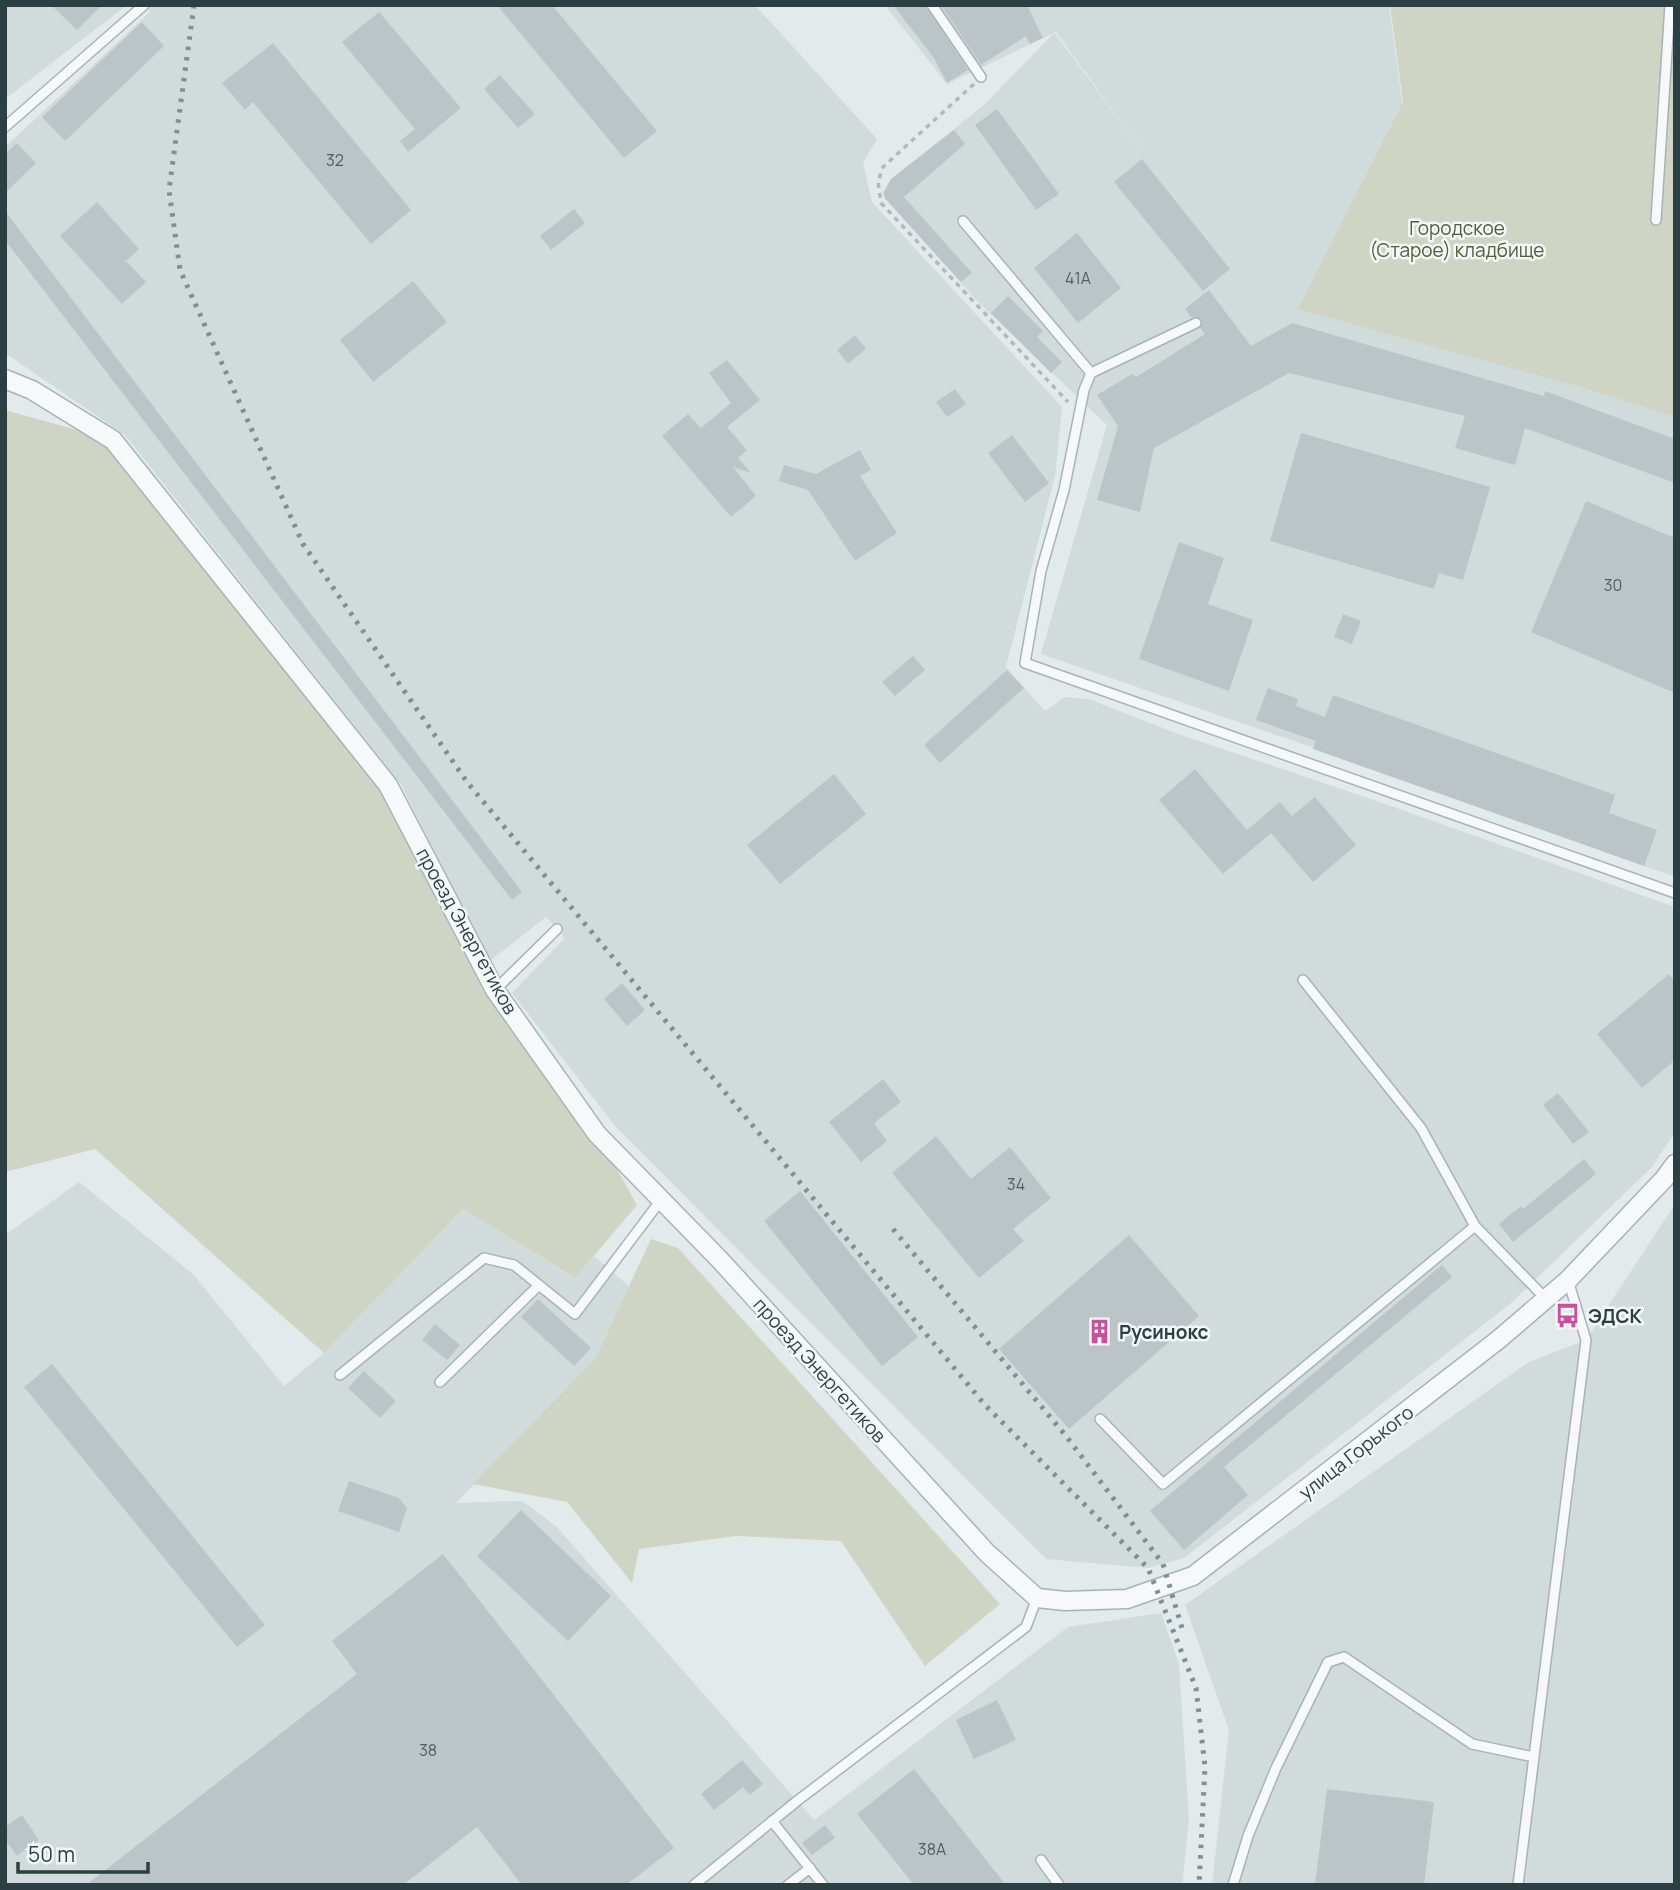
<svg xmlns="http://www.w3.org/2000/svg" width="1680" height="1890" font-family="Manrope,sans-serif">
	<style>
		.built { fill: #d1dbdc; fill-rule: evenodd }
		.green { fill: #d0d4c5 }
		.building { fill: #bbc5c7 }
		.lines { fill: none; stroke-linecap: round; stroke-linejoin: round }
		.lane-casing { stroke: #a8b3b5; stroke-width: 12 }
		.street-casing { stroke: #a8b3b5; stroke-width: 21 }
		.path { stroke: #b1b9bb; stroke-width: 3.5; stroke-dasharray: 5 5; stroke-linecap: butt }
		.lane { stroke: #f6f8f9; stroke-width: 9 }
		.street { stroke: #f6f8f9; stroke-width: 18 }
		.rail { stroke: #7d9093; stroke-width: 5; stroke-dasharray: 3.5 7; stroke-linecap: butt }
		.labels { text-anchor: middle; stroke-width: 5; stroke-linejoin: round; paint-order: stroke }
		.number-label { font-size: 16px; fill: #506063 }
		.park-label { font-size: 19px; fill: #525d3a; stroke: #f3f7f8 }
		.street-label { font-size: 19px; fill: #2c3f42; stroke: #f3f7f8 }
		.poi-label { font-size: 19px; font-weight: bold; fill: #2c3f42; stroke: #f3f7f8; text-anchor: start }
	</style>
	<rect width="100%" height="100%" fill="#e3eaeb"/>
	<path class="built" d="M5,5H127L5,99Z
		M146,5H755L877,139L863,163L872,202L1062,407L1055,476L1006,667L1045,711L1065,697L1089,699L1181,735L1377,801L1675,907V1132L1651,1168L1510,1304L1184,1558L1148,1568L1046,1559L615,1126L512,993L565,938L546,917L490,961L400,783L125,435L5,353V147L150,12Z
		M885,5H1389L1403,109L1576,386L1675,417V877L1404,779L1041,654L1107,425L980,304L884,198L883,192L891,179L984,105L1054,33L947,84ZM1054,32H1056L1144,153Z
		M79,1182L193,1274L284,1386L324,1353L463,1209L574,1278L594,1256L629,1286L595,1359L456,1503L522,1501L556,1526L814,1820L1068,1627L1161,1613L1179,1664L1189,1820L1182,1885H5V1235Z
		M1675,1204V1885H1212L1229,1730L1185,1605L1529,1362L1586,1340Z"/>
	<path class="green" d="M1390,5H1675V417L1576,386L1298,309L1403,102Z
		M5,410L113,440L388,785L495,990L597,1134L637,1205L575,1278L463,1209L324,1353L95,1149L5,1172Z
		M651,1239L678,1248L1000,1604L925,1666L841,1541L736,1536L639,1549L632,1583L567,1502L473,1484L595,1359Z"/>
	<path class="building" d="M51,5H102L77,30Z
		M497,5H552L657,131L624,158Z
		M893,5H925L968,70L947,83L934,58Z
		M941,5H1027L1043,38L1030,44L1026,36L981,65Z
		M379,12L461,108L408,152L400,141L415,129L342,42Z
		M142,22L164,46L65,141L42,117Z
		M273,43L411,210L371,244L253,102L245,110L222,83Z
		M500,75L535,114L518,128L484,89Z
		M997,109L1059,194L1036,210L975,125Z
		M954,130L965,144L904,197L972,273L961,282L885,198L884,192L891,179Z
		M17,143L36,163L5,193V154Z
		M1142,159L1230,269L1203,291L1114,182Z
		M97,202L139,249L126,261L146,282L122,304L60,236Z
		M574,209L585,223L551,250L540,236Z
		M5,211L522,892L512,900L5,240Z
		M1077,233L1121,288L1078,323L1034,268Z
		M413,281L447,322L373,382L340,340Z
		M1209,290L1251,346L1292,323L1544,396L1545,391L1675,439V483L1525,428L1515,465L1455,448L1465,416L1289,373L1154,448L1140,512L1097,500L1118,426L1097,395L1132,374L1136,377L1205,334L1200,328L1202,319L1191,317L1185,309Z
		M1008,296L1043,331L1037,337L1062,362L1051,373L991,313Z
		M855,335L866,349L848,364L837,350Z
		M727,360L760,400L727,427L747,450L738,458L751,473L733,467L756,496L731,517L662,436L688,414L701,428L731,403L709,373Z
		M955,389L966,404L947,417L936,402Z
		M1301,433L1490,487L1463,580L1439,573L1434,589L1270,541Z
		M1012,435L1049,483L1025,502L988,453Z
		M860,450L871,470L860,476L897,533L855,561L808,490L779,481L784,465L816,474Z
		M1586,501L1675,538V693L1531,632Z
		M1179,542L1224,558L1208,604L1253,620L1229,691L1139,659Z
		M1343,614L1361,621L1352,644L1334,637Z
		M913,656L925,670L895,696L882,682Z
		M1007,670L1024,688L940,763L924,745Z
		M1268,688L1298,699L1296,706L1325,717L1333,695L1615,795L1609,813L1657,830L1644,866L1313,749L1316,741L1256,720Z
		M1195,769L1247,830L1280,802L1292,816L1315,797L1356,845L1313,882L1271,833L1223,874L1159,800Z
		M834,774L866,814L780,884L747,845Z
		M1669,974L1675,981V1060L1642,1088L1597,1034Z
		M622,983L645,1010L627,1026L604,999Z
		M883,1079L901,1102L874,1123L887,1141L861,1162L829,1122Z
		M1558,1093L1589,1132L1573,1144L1543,1105Z
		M936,1136L971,1179L1010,1147L1051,1198L1013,1229L1024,1241L979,1278L892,1173Z
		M1584,1159L1596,1174L1513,1242L1499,1224L1521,1206L1523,1209Z
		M800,1191L918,1337L882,1366L764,1221Z
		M1129,1235L1199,1316L1069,1429L999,1349Z
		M1442,1265L1452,1277L1224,1467L1248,1495L1184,1550L1150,1511Z
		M538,1299L591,1348L574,1366L521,1317Z
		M435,1324L460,1345L447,1360L422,1340Z
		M52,1364L265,1625L237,1647L24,1387Z
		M364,1371L396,1401L380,1418L348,1388Z
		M349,1481L399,1498L407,1508L399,1532L338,1511Z
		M521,1510L611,1596L568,1641L477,1556Z
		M443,1554L674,1848L626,1885H522L477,1827L403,1885H86L357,1674L332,1641Z
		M997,1700L1016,1740L974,1759L956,1720Z
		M742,1760L763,1784L750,1795L743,1787L714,1810L701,1794Z
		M914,1769L1006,1885H914L857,1814Z
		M1327,1789L1434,1802L1424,1885H1315Z
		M22,1815L39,1840L17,1856L5,1839V1827Z
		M825,1825L835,1838L812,1855L802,1843Z"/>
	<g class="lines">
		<defs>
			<path id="lane" d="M932,5L981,77
				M5,127L144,5
				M1656,220L1670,5
				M963,221L1091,373
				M1196,323L1091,373L1084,390L1064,490L1041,571L1025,663L1675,893
				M1303,980L1421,1128L1475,1226
				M495,990L557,929
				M340,1375L484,1258L514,1265L575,1314L661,1200
				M440,1382L539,1285
				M1100,1419L1163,1484L1475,1226L1546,1299
				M772,1821L823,1885
				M1041,1860L1059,1885
				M694,1885L797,1801L1026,1627L1037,1598
				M788,1885L810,1868
				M1233,1885L1248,1836L1276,1768L1328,1662L1344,1657L1472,1744L1534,1757
				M1518,1885L1586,1340L1568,1280"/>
			<path id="street" d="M5,379L32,390L113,440L388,785L495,990L597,1134L720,1260L987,1553L1037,1598L1065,1601L1127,1599L1193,1576L1498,1340L1568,1280L1664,1179L1675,1164"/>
		</defs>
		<use href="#lane" class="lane-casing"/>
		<use href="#street" class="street-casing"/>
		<path class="path" d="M974,84L883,167L878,182L881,203L1068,402"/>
		<use href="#lane" class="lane"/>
		<use href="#street" class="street"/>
		<path class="rail" d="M194,5L169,190L180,270L303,544L467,782L985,1405L1148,1568L1196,1688L1205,1767L1199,1885
			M893,1229L1066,1436L1163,1564L1182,1628"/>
	</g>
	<defs>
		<symbol id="bus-bare" viewBox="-9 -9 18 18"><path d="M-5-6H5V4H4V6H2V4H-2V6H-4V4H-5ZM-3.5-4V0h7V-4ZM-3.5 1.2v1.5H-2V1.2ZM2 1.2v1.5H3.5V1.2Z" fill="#c8509d" stroke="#f3f7f8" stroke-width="2.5" paint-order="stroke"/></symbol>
		<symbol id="building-bare" viewBox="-9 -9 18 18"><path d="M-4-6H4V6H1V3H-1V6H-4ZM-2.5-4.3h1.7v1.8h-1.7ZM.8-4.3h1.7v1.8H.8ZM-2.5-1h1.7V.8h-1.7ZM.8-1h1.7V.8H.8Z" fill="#c8509d" stroke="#f3f7f8" stroke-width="2.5" paint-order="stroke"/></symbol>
	</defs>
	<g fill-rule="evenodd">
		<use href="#bus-bare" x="1550" y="1298" width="35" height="35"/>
		<use href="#building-bare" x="1082" y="1314" width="35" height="35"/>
	</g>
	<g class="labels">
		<g class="number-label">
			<text x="335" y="166">32</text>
			<text x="1078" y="284">41А</text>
			<text x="1613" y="591">30</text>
			<text x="1016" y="1190">34</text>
			<text x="428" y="1756">38</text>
			<text x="932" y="1855">38А</text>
		</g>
		<g class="park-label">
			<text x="1457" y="235">Городское<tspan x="1457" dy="22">(Старое) кладбище</tspan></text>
		</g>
		<g class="street-label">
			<text transform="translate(467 931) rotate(61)" y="7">проезд Энергетиков</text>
			<text transform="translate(820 1370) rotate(48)" y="7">проезд Энергетиков</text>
			<text transform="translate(1356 1452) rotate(-38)" y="7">улица Горького</text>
		</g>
		<g class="poi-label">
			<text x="1588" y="1323">ЭДСК</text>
			<text x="1119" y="1339">Русинокс</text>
		</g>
	</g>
	<rect width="1680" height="1890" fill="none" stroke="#2c3f42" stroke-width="14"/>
	<path d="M18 1862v10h130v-10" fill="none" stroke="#2c3f42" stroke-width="3.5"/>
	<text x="28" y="1862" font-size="21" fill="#2c3f42" stroke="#f3f7f8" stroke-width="5" paint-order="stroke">50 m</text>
</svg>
